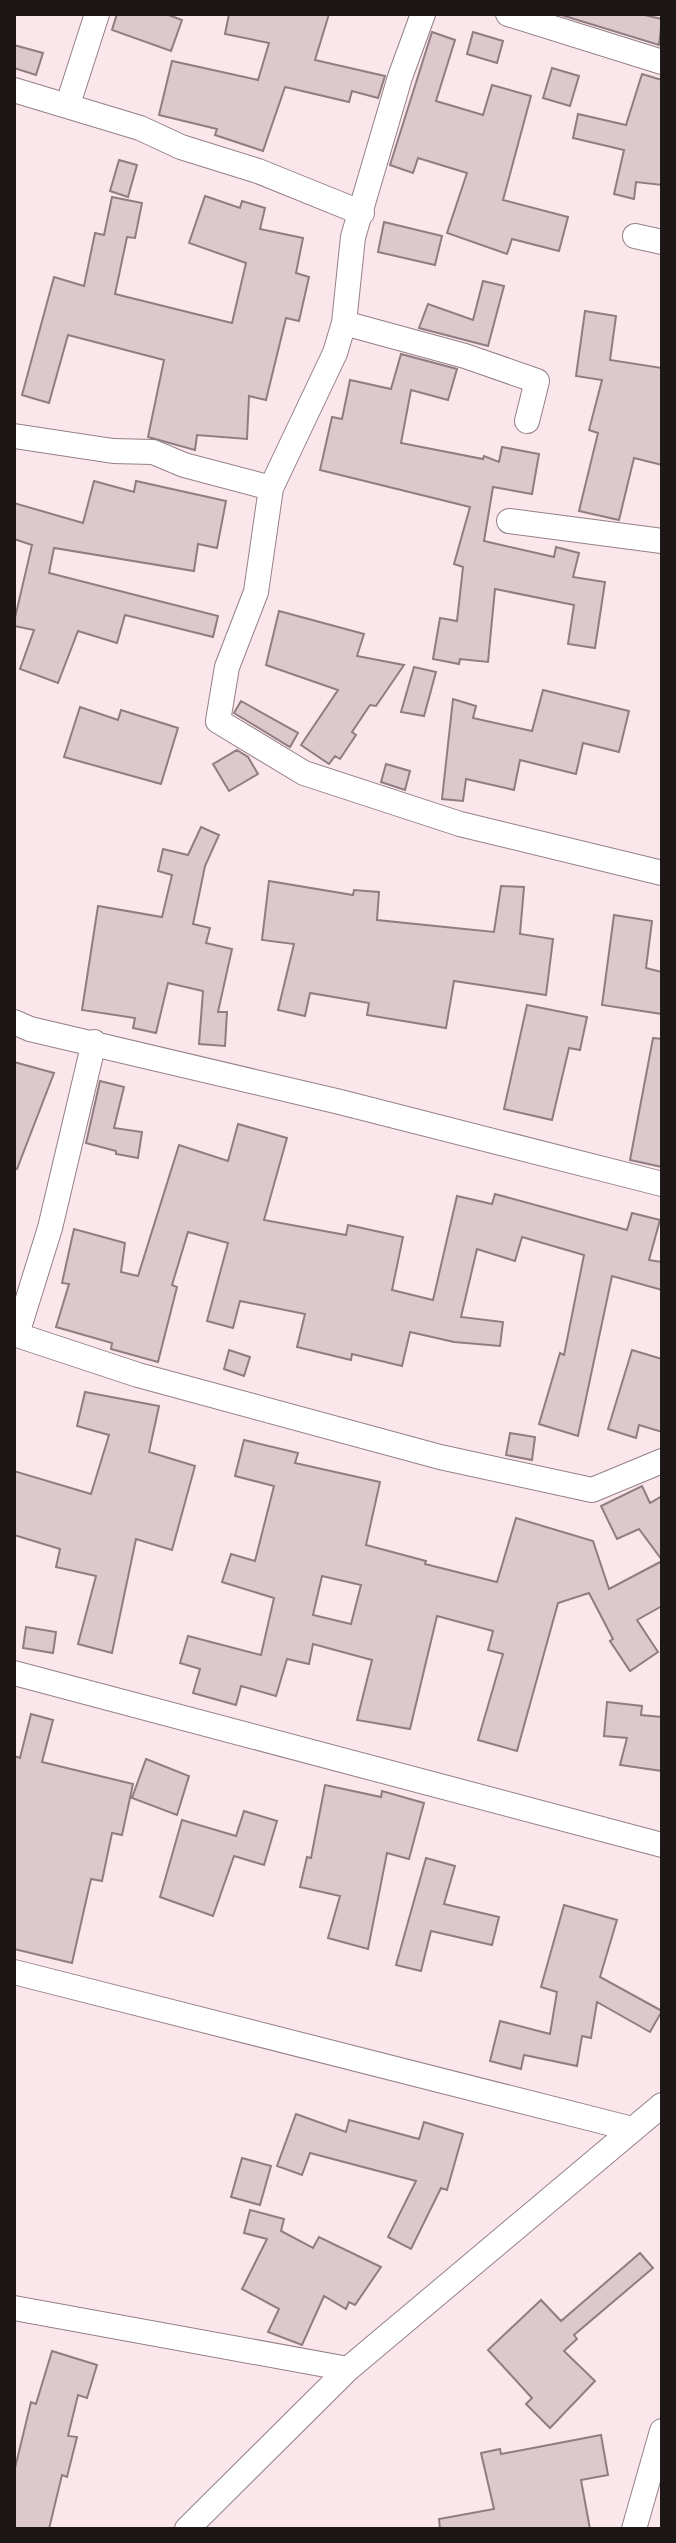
<svg xmlns="http://www.w3.org/2000/svg" width="676" height="2543" font-family="'Times New Roman',serif">
	<style>
		.building { fill: #ddc8cd; stroke: #907d81; stroke-width: 2; fill-rule: evenodd }
		.lines { fill: none; stroke-linecap: round; stroke-linejoin: round }
		.street-casing { stroke: #948085; stroke-width: 26 }
		.street { stroke: #fff; stroke-width: 24 }
	</style>
	<rect width="100%" height="100%" fill="#fbe6eb"/>
	<path class="building" d="M117,14H166L182,20L171,51L112,30Z
		M229,14H329L315,60L385,76L378,98L352,91L349,102L285,87L263,151L215,135L217,129L159,115L172,61L258,80L269,43L225,34Z
		M558,14H640L662,19L659,45Z
		M432,32L455,40L436,101L483,115L492,85L531,96L503,200L568,217L559,251L512,239L507,254L447,233L467,173L418,158L413,173L390,165Z
		M473,32L503,41L497,63L467,54Z
		M14,45L43,53L36,75L14,68Z
		M552,68L579,76L570,106L543,98Z
		M642,74L662,80V185L636,182L634,199L614,194L624,150L573,138L578,114L626,125Z
		M119,160L137,165L128,197L110,191Z
		M205,196L240,208L242,201L265,208L260,229L303,238L296,273L309,277L299,321L286,318L266,400L249,396L247,439L197,435L195,450L148,437L164,360L68,335L49,403L22,395L54,277L84,286L95,233L104,235L112,197L142,203L135,238L127,237L115,294L232,323L246,263L189,243Z
		M384,222L442,236L435,265L378,252Z
		M483,281L504,286L488,346L419,328L428,304L473,320Z
		M585,311L616,316L610,360L662,368V465L634,458L619,520L579,511L598,433L589,430L602,380L576,376Z
		M401,354L457,369L448,400L411,390L401,443L483,459L484,456L499,462L502,447L539,454L532,494L493,487L484,541L554,557L556,547L579,553L573,577L605,582L595,648L568,644L574,605L495,589L488,662L460,659L459,664L433,659L440,618L457,621L463,567L454,564L470,507L320,470L332,417L342,419L350,380L391,389Z
		M94,481L134,492L136,481L226,501L217,548L198,544L194,571L54,548L49,573L218,616L213,637L125,615L117,643L78,631L58,683L20,669L34,630L14,626V622L32,545L14,539V503L83,523Z
		M279,611L364,634L357,656L404,665L376,706L370,705L352,732L356,735L340,759L335,756L329,764L301,745L338,690L266,665Z
		M414,667L436,672L424,716L401,712Z
		M543,690L629,711L619,752L583,743L576,774L520,760L514,790L466,779L463,801L442,799L453,699L476,706L473,718L532,731Z
		M241,701L298,733L290,747L234,713Z
		M80,707L118,720L121,710L178,728L161,784L64,757Z
		M237,750L248,757L258,774L229,791L213,764Z
		M386,764L410,771L405,790L381,782Z
		M201,827L219,835L205,866L193,924L210,928L206,943L232,949L218,1012H227L225,1046L199,1044L203,991L168,983L156,1033L133,1028L135,1018L82,1010L98,906L162,917L172,875L158,871L163,849L188,855Z
		M269,881L353,895L354,890L379,892L377,920L494,932L501,886L524,887L520,934L553,939L546,995L454,981L446,1028L367,1015L369,1003L310,993L305,1016L278,1010L294,944L262,940Z
		M614,915L652,921L646,968L662,972V1014L602,1005Z
		M527,1005L587,1017L580,1050L569,1048L552,1120L504,1109Z
		M653,1038L662,1039V1167L630,1160Z
		M14,1062L54,1073L17,1169L14,1168Z
		M100,1081L124,1087L114,1128L142,1132L138,1158L116,1154V1151L86,1143Z
		M238,1124L287,1138L264,1220L346,1235L348,1225L403,1237L392,1290L433,1300L457,1196L492,1204L495,1194L627,1230L632,1213L660,1220L649,1260L662,1262V1290L612,1276L578,1436L539,1424L560,1353L564,1355L584,1255L522,1237L515,1261L477,1249L461,1317L503,1322L500,1346L454,1342L410,1332L402,1366L352,1354L351,1360L297,1347L305,1314L240,1301L233,1328L207,1321L228,1243L188,1232L172,1285L177,1287L158,1362L111,1349L112,1343L56,1327L69,1284L62,1283L74,1229L125,1243L121,1272L138,1276L179,1145L228,1161Z
		M229,1350L250,1357L244,1376L224,1369Z
		M632,1350L662,1359V1432L639,1425L636,1438L608,1429Z
		M85,1392L159,1406L149,1452L195,1466L172,1550L136,1539L112,1653L78,1644L96,1576L56,1567L60,1549L14,1535V1471L91,1494L109,1435L77,1426Z
		M510,1433L535,1437L532,1460L506,1455Z
		M244,1440L298,1453L295,1463L380,1482L366,1545L426,1561L425,1564L497,1582L516,1518L593,1541L609,1589L662,1561V1606L637,1620L658,1652L630,1671L610,1641L613,1639L589,1593L558,1603L517,1751L478,1740L503,1654L488,1650L493,1631L437,1616L410,1729L357,1720L372,1660L313,1644L309,1664L287,1659L276,1696L241,1686L236,1705L193,1693L200,1669L180,1663L188,1636L261,1655L274,1598L222,1582L231,1554L255,1561L274,1486L235,1476ZM322,1576L361,1585L351,1624L313,1615Z
		M642,1486L650,1503L662,1496V1560L639,1529L617,1539L601,1506Z
		M26,1627L56,1632L53,1653L23,1648Z
		M607,1702L642,1706L641,1715L662,1717V1771L620,1765L627,1738L604,1736Z
		M31,1714L53,1720L42,1762L133,1784L122,1835L112,1833L102,1881L91,1879L72,1963L14,1949V1756L20,1758Z
		M146,1759L189,1776L177,1815L132,1798Z
		M325,1785L381,1797L382,1791L424,1803L409,1859L387,1853L368,1949L328,1938L340,1896L300,1887L307,1857L311,1858Z
		M244,1811L277,1821L264,1865L234,1856L213,1916L160,1897L182,1820L236,1836Z
		M426,1858L455,1866L444,1904L499,1917L492,1945L431,1931L421,1971L396,1965Z
		M564,1905L617,1920L600,1977L662,2011L650,2032L597,2002L591,2038L582,2036L577,2066L524,2055L521,2069L490,2061L500,2021L550,2034L557,1992L541,1987Z
		M296,2114L346,2132L349,2120L419,2139L424,2122L463,2134L447,2190L441,2188L411,2249L388,2237L416,2181L310,2153L302,2175L277,2166Z
		M242,2158L271,2166L260,2205L231,2197Z
		M250,2210L284,2219L281,2231L313,2248L319,2237L381,2267L355,2305L349,2302L346,2309L324,2296L302,2345L268,2332L279,2309L242,2289L267,2239L244,2233Z
		M640,2253L653,2268L574,2335L577,2339L564,2351L595,2381L550,2428L526,2404L532,2398L488,2350L541,2300L561,2321Z
		M52,2351L97,2365L87,2398L78,2395L68,2436L77,2437L67,2477L62,2475L49,2529H14V2472L31,2402L36,2404Z
		M601,2435L608,2475L581,2480L590,2529H440L439,2519L494,2509L481,2453L500,2449L501,2454Z"/>
	<g class="lines">
		<defs>
			<path id="street" d="M423,14L400,77L353,237L344,323L335,353L271,488L256,592L227,667L218,721L304,773L460,824L662,873
				M508,14L662,62
				M14,90L140,128L181,147L258,171L362,213
				M68,104L97,14
				M635,236L662,242
				M344,323L465,356L537,381L527,421
				M14,436L113,451L153,452L184,465L271,488
				M509,521L662,541
				M14,1022L30,1029L340,1102L662,1184
				M14,1334L138,1375L440,1457L592,1490L662,1461
				M17,1334L50,1228L94,1042
				M14,1673L662,1845
				M14,1972L632,2129
				M14,2308L348,2369L662,2105
				M187,2529L348,2369
				M634,2529L662,2431"/>
		</defs>
		<use href="#street" class="street-casing"/>
		<use href="#street" class="street"/>
	</g>
	<rect width="676" height="2543" fill="none" stroke="#1d1617" stroke-width="32"/>
</svg>
